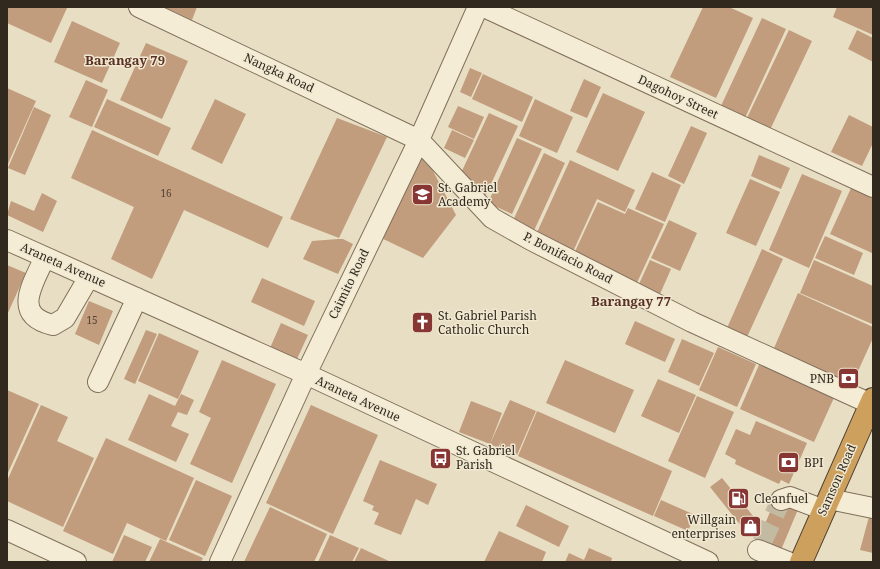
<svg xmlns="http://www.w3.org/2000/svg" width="880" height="569" font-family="'Noto Serif',serif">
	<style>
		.building { fill: #c19c7d }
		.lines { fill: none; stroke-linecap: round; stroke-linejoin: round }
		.minor-tunnel { stroke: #c3baa2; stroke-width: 20; stroke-dasharray: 20 10; stroke-linecap: butt }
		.minor-casing { stroke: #80705c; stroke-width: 22 }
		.highway-casing { stroke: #4e3f30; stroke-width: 24 }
		.minor { stroke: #f4ecd5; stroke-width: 20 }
		.highway { stroke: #cda05d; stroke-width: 22 }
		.labels { text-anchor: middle; stroke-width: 3; stroke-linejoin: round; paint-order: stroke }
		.number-label { font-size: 10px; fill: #554536 }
		.street-label { font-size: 12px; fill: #31281e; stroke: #f0e8d1 }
		.poi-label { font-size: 12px; fill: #31281e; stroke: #f0e8d1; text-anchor: start }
		.neighbourhood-label { font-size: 13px; font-weight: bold; fill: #593023; stroke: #f0e8d1 }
	</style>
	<rect width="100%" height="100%" fill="#e8dec3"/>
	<path class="building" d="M8,7H65L67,8L51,43L7,23Z
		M164,7H197L192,20Z
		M703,7H729L753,18L716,98L670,77Z
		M837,7H873V35L833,17Z
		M762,18L786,29L744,120L720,108Z
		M72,21L120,43L102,83L54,62Z
		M789,30L812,41L769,132L746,120Z
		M857,30L873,38V62L848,49Z
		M146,43L188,61L162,119L120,100Z
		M470,68L482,73L471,97L460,92Z
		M483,74L533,97L522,122L472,99Z
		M584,79L601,87L587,118L570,111Z
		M86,80L108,90L92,127L69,117Z
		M7,88L36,101L7,166Z
		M603,93L645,112L618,171L576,152Z
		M107,99L171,128L158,156L94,127Z
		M215,99L246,114L222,164L191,149Z
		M535,99L573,117L557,153L519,136Z
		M458,106L484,117L474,139L448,127Z
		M34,107L51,115L25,175L8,168Z
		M489,113L518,126L483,201L461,173Z
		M849,115L873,127V143L862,166L831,152Z
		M337,118L387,137L339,238L290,219Z
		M691,126L707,133L684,184L668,176Z
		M92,130L283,217L268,248L184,210L152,279L111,259L134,207L71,178Z
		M452,130L474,140L465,158L444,148Z
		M517,138L542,149L512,214L488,203Z
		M421,148L456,215L423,258L377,236Z
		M544,153L565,163L532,235L511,225Z
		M759,155L790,168L781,189L751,176Z
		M570,160L635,190L625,212L597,199L571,256L534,239Z
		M652,172L681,185L665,222L635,209Z
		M802,174L842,191L809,268L769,250Z
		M750,179L780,192L756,246L726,233Z
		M852,186L873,195L872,253L830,234Z
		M42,193L57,201L43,232L7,215L11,201L34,211Z
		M598,202L625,214L628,208L664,224L635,287L572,258Z
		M669,220L697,233L680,271L651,258Z
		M825,236L863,253L854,275L815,258Z
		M338,239H343L353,244L338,274L303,259L312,241Z
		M762,249L783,259L747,337L727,328Z
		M650,260L671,269L660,294L639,284Z
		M814,260L873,286L872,324L800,293Z
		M7,265L26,273L7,315Z
		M262,278L315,301L304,326L251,302Z
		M798,293L873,327V338L849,391L771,355Z
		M89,301L113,311L99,345L75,334Z
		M635,321L675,339L665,362L625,344Z
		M281,323L308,335L297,359L270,348Z
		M146,330L157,334L135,384L124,379Z
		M159,333L199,351L178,399L138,381Z
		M682,339L714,353L699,386L668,372Z
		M718,347L756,364L737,407L699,390Z
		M762,358L837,391L814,442L740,409Z
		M222,360L276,384L232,483L190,464L211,418L199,412Z
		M565,360L634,390L615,433L546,403Z
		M658,379L696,395L679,433L641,416Z
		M7,390L39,404L7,475Z
		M149,394L175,406L181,394L194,400L187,415L178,412L171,426L189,434L176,462L128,440Z
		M697,396L734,412L705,478L668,461Z
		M510,400L536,411L517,455L508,452L511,444L508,452L499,448L502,439L498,448L490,444Z
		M471,401L502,413L490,444L459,432Z
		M41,405L68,417L57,441L94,458L63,527L7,501V481Z
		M311,405L378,435L333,534L266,503Z
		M537,411L672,471L653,516L518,456Z
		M756,421L807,443L789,484L781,480L779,484L735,464L736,460L725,454L736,429L750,435Z
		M106,438L194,478L166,541L127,523L113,554L63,531Z
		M380,460L437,484L428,505L416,499L401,535L374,524L379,513L372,510L374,506L363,501Z
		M722,478L758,522L746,532L710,487Z
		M196,480L232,496L205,556L169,540Z
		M776,498L799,507L781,550L758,540Z
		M661,500L695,515L688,531L654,516Z
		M526,505L569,526L559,547L516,526Z
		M270,507L327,534L314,562H244Z
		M870,513L873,514V553L860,550Z
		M499,531L546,552L542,562H484Z
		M124,535L152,547L145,562H112Z
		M330,535L359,548L352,562H318Z
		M160,539L203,558L201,562H149Z
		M361,548L391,562H354Z
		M589,548L612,558L611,562H565L569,553L584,560Z"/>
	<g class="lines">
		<path class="minor-tunnel" d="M762,542L781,500"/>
		<defs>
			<path id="minor" d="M139,7L419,140L492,218L531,240L692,322L871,404
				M484,7L873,187
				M7,240L306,374L708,562
				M45,257C33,284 11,315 53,325L65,318L89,277
				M98,382L137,298
				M829,499L873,508
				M781,500L790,497L824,510
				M7,530L76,562
				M758,550L788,562
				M220,562L306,374L419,140L478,7"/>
			<path id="highway" d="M801,562L873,399"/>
		</defs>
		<use href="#minor" class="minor-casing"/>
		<use href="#highway" class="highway-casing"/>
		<use href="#minor" class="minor"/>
		<use href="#highway" class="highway"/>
	</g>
	<defs>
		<symbol id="school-square" viewBox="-11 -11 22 22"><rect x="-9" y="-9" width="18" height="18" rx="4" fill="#873634" stroke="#f0e8d1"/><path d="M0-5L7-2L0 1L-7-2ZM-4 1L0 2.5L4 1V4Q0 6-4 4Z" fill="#fff"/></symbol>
		<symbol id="church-square" viewBox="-11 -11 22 22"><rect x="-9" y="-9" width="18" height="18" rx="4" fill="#873634" stroke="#f0e8d1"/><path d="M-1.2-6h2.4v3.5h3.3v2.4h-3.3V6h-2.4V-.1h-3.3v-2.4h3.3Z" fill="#fff"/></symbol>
		<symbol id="bank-square" viewBox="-11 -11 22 22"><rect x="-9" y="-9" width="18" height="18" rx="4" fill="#873634" stroke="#f0e8d1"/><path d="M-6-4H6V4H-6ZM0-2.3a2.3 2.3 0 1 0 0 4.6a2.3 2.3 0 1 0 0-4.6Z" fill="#fff"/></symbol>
		<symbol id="bus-square" viewBox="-11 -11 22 22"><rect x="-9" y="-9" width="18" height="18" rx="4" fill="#873634" stroke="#f0e8d1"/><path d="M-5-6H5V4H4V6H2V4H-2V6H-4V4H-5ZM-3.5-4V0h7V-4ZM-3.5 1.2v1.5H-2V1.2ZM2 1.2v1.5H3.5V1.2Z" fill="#fff"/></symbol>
		<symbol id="fuel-square" viewBox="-11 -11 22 22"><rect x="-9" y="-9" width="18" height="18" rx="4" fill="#873634" stroke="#f0e8d1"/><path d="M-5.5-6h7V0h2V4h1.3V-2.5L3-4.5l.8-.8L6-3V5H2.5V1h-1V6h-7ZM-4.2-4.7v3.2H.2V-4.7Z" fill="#fff"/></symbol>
		<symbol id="shop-square" viewBox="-11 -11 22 22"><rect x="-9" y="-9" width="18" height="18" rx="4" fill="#873634" stroke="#f0e8d1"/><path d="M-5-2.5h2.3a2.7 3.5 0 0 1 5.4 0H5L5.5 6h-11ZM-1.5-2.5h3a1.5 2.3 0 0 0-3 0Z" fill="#fff"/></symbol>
	</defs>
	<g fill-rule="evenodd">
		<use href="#school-square" x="410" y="182" width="25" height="25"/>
		<use href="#church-square" x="410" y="310" width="25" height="25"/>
		<use href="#bank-square" x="836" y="366" width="25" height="25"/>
		<use href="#bus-square" x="428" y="446" width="25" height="25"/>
		<use href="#bank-square" x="776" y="450" width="25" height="25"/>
		<use href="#fuel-square" x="726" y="486" width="25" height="25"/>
		<use href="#shop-square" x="738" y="514" width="25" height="25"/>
	</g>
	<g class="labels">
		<g class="number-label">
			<text x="166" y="197">16</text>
			<text x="92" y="324">15</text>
		</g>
		<g class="street-label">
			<text transform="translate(279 73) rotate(25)" y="4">Nangka Road</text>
			<text transform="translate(678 97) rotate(25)" y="4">Dagohoy Street</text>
			<text transform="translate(568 258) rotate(27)" y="4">P. Bonifacio Road</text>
			<text transform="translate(63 265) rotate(24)" y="4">Araneta Avenue</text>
			<text transform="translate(349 284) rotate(-64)" y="4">Caimito Road</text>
			<text transform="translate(358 399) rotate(25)" y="4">Araneta Avenue</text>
			<text transform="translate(837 480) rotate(-66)" y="4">Samson Road</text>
		</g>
		<g class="poi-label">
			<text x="438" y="192">St. Gabriel<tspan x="438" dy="14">Academy</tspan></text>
			<text x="438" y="320">St. Gabriel Parish<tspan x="438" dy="14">Catholic Church</tspan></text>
			<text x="834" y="383" text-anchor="end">PNB</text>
			<text x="456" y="455">St. Gabriel<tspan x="456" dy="14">Parish</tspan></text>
			<text x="804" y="467">BPI</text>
			<text x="754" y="503">Cleanfuel</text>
			<text x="736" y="524" text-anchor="end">Willgain<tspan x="736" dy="14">enterprises</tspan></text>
		</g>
		<g class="neighbourhood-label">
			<text x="125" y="65">Barangay 79</text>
			<text x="631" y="306">Barangay 77</text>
		</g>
	</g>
	<rect width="880" height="569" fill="none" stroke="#31281e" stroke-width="16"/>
</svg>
